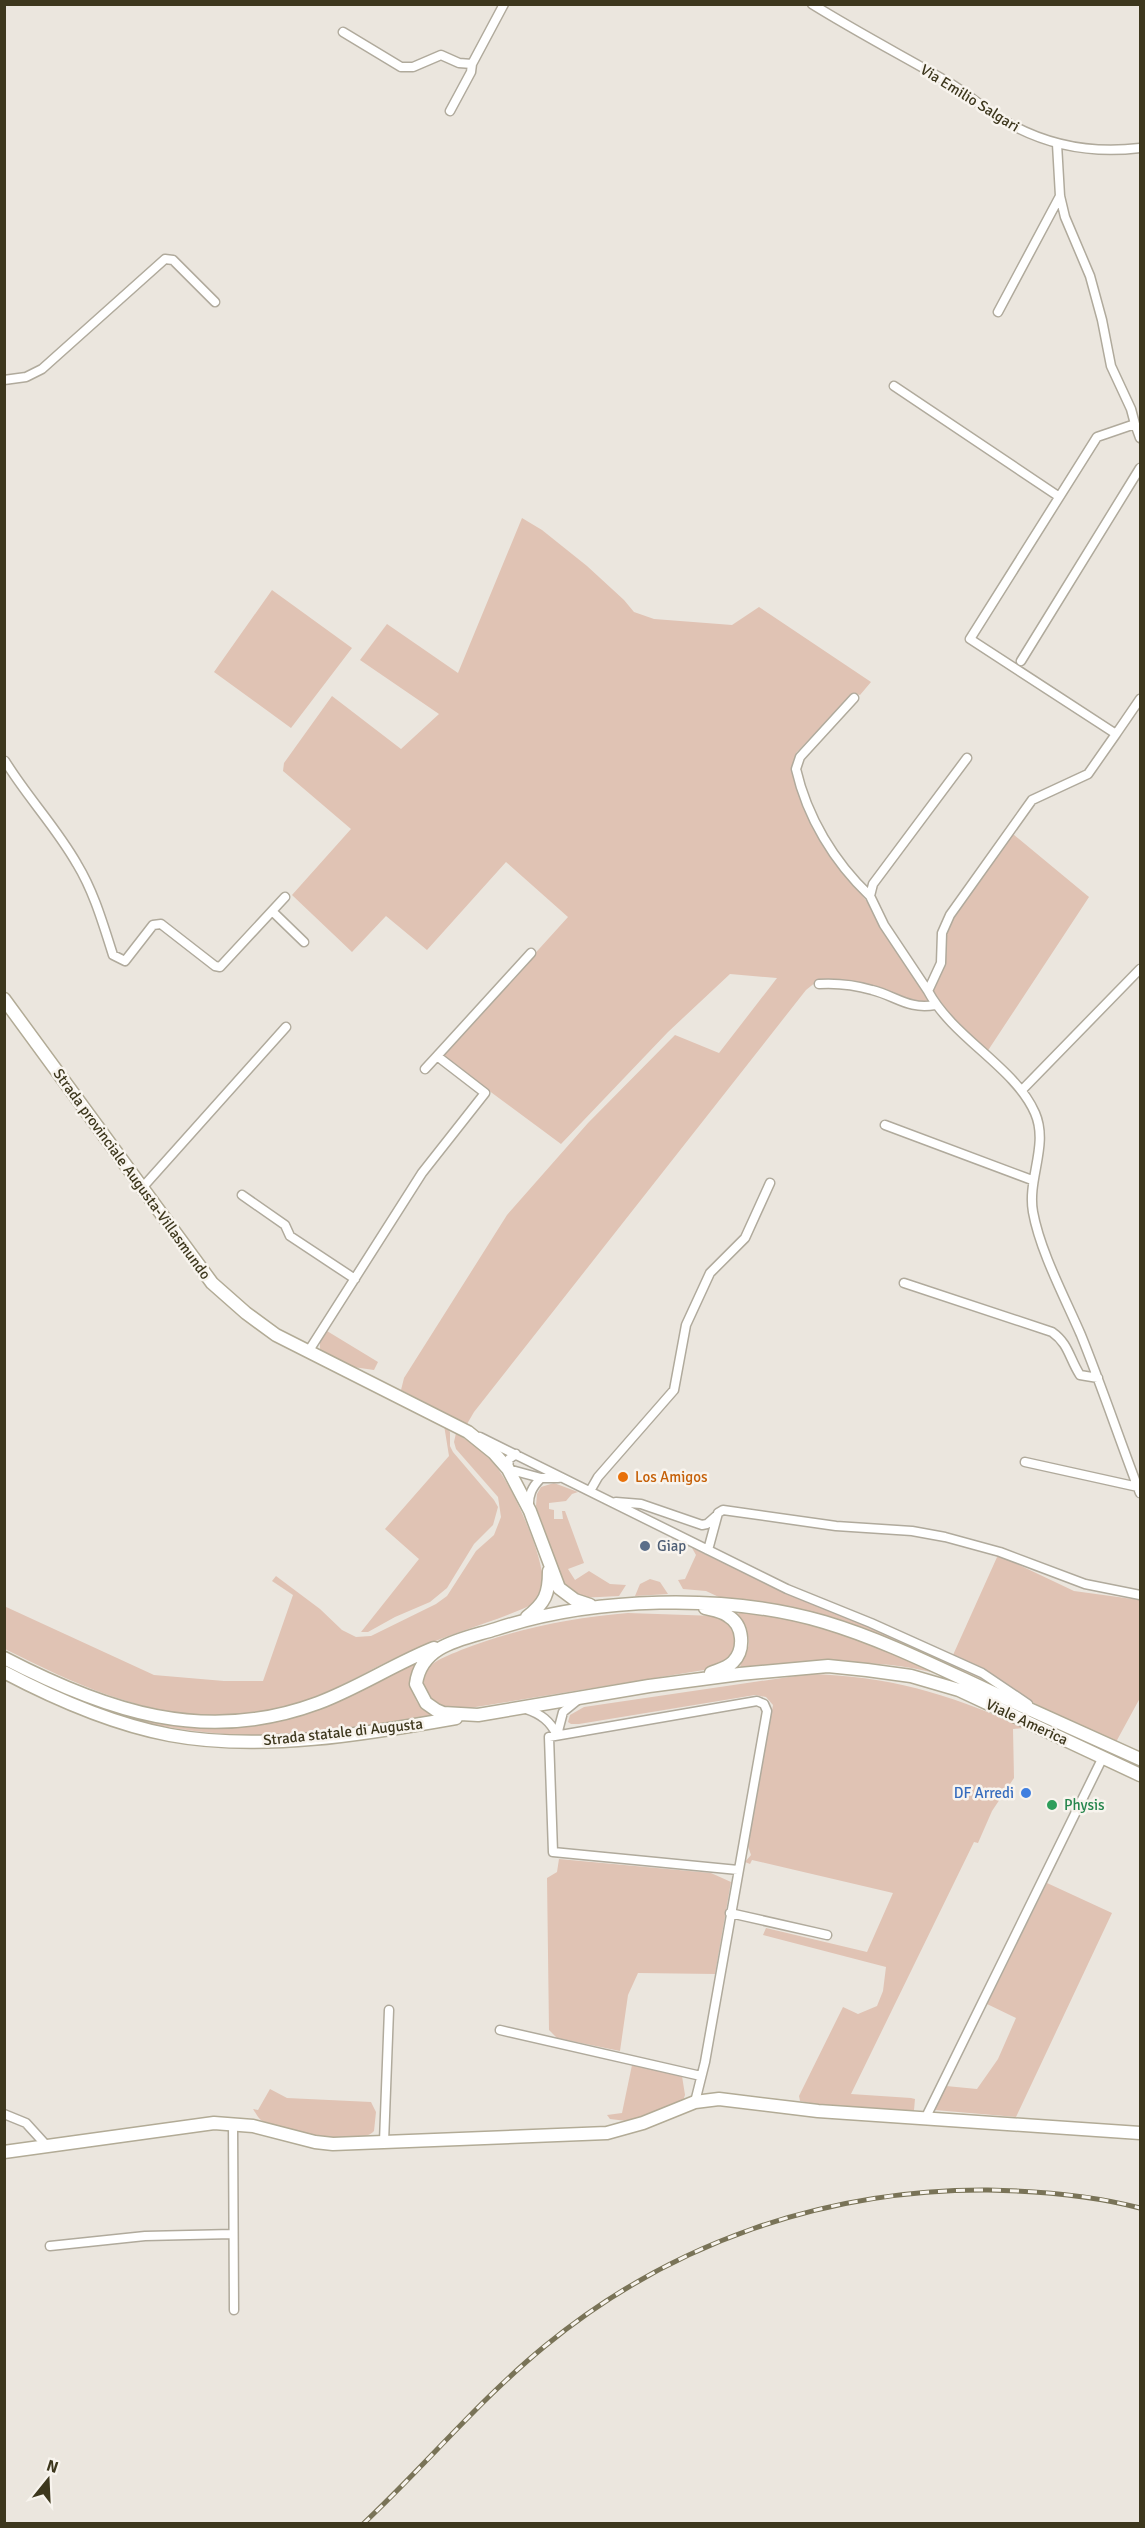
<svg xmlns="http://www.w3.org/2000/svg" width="1145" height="2528" font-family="Signika,sans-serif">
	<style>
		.green { fill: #e0c3b4 }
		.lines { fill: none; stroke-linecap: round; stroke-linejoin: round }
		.street-casing { stroke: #b0aa9c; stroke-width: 11 }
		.secondary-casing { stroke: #b2ab96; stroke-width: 15 }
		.street { stroke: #fff; stroke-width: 8 }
		.secondary { stroke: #fff; stroke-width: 12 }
		.rail-casing { stroke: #797357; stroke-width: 5 }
		.rail { stroke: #f8f4ee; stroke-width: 3; stroke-dasharray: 9; stroke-linecap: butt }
		.food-dot { fill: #e8710a; stroke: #f8f4ee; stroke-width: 2 }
		.service-dot { fill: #5c6f8a; stroke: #f8f4ee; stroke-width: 2 }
		.shop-dot { fill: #3f7fe0; stroke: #f8f4ee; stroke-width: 2 }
		.leisure-dot { fill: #2e9e5b; stroke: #f8f4ee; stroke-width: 2 }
		.labels { text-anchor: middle; stroke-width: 5; stroke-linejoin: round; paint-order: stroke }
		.street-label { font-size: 15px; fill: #3d371d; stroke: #f8f4ee }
		.food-label { font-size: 15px; fill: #c56008; stroke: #f8f4ee; text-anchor: start }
		.service-label { font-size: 15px; fill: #4e5e75; stroke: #f8f4ee; text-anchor: start }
		.shop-label { font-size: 15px; fill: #366cbe; stroke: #f8f4ee; text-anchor: end }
		.leisure-label { font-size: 15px; fill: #27864d; stroke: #f8f4ee; text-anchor: start }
	</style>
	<rect width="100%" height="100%" fill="#ebe6de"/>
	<path class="green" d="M522,518L542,530L587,566L624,600L634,612L654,619L732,625L759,607L871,682L860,695L853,693L796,753L792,769L806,813L819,839L868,903L930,1003L920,1006L829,980L816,982L806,990L474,1412L467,1424L401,1390L404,1378L507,1215L588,1123L675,1035L719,1053L777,978L730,974L668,1032L561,1144L442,1056L568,917L506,862L427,950L386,916L352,952L292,895L351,829L283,771L284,763L332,696L401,749L439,714L360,660L387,624L458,673Z
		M272,590L352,648L291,728L214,672Z
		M1013,834L1089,897L987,1052L954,1020L934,995V988L944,961L945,937L949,924Z
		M327,1331L378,1362L374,1370L353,1367L320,1350V1342Z
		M444,1425L450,1432V1446L453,1452L494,1500L498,1507L493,1525L474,1544L447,1588L430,1602L395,1617L368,1632H361L419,1559L385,1529L449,1456Z
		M456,1433C470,1442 484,1452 495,1465C513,1487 546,1560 543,1588C542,1594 537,1599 534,1604C494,1622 451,1633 411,1651C377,1665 346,1685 312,1698C201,1741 104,1699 5,1649L4,1606L154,1675L224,1681H263L293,1595L272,1581L276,1576L320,1609L342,1630L356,1637L371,1636L436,1604L447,1596L476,1551L494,1535L501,1517L498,1497L456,1449L454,1442Z
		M554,1483L578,1492L572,1494L566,1501L549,1503V1509L554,1510V1519H563L562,1511H565L584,1563L568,1569L575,1580L589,1571L610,1584L626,1585L619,1596L580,1598L565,1586L536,1506L537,1494L541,1487Z
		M692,1548L793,1596L867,1624L979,1675L992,1684L899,1642L843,1621L788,1606L721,1598L706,1591L683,1589L678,1580L685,1579L696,1555Z
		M998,1555L1074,1591L1140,1600V1698L1116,1742L1056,1715L1027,1699L984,1670L953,1655Z
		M650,1579L660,1582L668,1594L635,1596L640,1584Z
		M741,1611L801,1621L856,1638L935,1673C871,1656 806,1664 741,1669C739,1663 742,1662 745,1656C753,1641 747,1627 737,1615Z
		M628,1613L716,1616C754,1631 736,1662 704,1670L457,1710C443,1709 433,1706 427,1693C423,1686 422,1678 426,1671C433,1660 450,1655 461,1650C515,1629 570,1618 628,1613Z
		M414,1664C417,1679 408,1694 421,1707C425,1711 429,1713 433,1717C401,1722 370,1729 338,1732C267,1739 198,1736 129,1719L130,1716L186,1727L217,1728L260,1724L293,1716Z
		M809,1674C889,1676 951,1694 1024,1728L1013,1729L1014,1778L992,1811L978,1843L974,1842L851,2094L911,2098L915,2099L914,2110L910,2112L824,2106L800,2101L799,2096L843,2007L858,2014L877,2006L883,1991L886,1967L763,1935L766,1928L867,1952L893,1893L752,1860L750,1864L745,1862L751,1855L748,1846L773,1705L766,1697L755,1695L579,1724H571L568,1722L570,1715L584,1707Z
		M559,1859L711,1873L731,1882L715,1974L638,1973L628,1995L620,2051L557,2038L549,2030L547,1878L557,1872Z
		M1047,1883L1112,1913L1016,2117L935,2110L946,2086L977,2089L998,2059L1016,2018L987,2004Z
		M632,2065L682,2076L685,2095L683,2101L635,2122L610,2119L607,2115L622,2113Z
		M270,2089L287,2098L371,2102L376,2112L374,2131C361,2148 278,2131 261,2120C258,2118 255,2112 253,2109L258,2110Z"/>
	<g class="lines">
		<defs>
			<path id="street" d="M812,4C857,32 903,56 948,82C962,90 975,101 989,111C1035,143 1084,155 1140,148
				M343,32L401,67H413L441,55L459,63L472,64
				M450,111L471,72L472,64L504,4
				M1057,144L1060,196L1065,217L1090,276L1102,320L1111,366L1131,409L1135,424L1097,437L970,639L1116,734L1088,774L1032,800L950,915L942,933L941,963L928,991C953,1038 1015,1067 1035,1113C1049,1145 1027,1179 1033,1212C1040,1251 1065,1298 1081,1335C1102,1387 1120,1441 1140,1493
				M998,312L1060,196
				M4,380L26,377L42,369L165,259L173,260L215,302
				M894,386L1058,496
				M1135,424L1140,438
				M1021,661L1140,468
				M854,698L800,757L796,769C807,817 834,862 870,896
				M1116,734L1140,699
				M5,761C27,797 56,827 77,864C94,892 103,924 113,955L125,961L153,925L161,924L215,966L220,967L285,897
				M272,911L304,942
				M819,984C836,983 855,985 872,990C896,996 909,1010 935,1005
				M928,991L884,925L870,896L873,884L967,758
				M425,1069L437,1056
				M1022,1090L1140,969
				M885,1125L1032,1180
				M142,1188L286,1027
				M242,1195L285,1225L290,1236L355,1279
				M904,1283L1052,1332C1069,1344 1069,1358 1080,1375L1098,1378
				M308,1352L422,1173L485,1093L437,1056L531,953
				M480,1437L787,1589L871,1623L982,1673L1028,1704
				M516,1454L509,1459L508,1469L541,1478
				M1025,1462L1138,1487
				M590,1491L598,1477L674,1390L686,1325L710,1273L745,1238L770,1183
				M616,1502L641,1504L702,1525L707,1524L716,1516
				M529,1508C528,1495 532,1487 541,1478H558
				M708,1550L718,1513L723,1510L836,1526L912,1531L945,1537L1000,1552L1085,1584L1140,1595
				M526,1709C541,1714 550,1721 557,1735
				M557,1735L563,1712L579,1699
				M730,1913L827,1935
				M500,2030L701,2076
				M695,2102L705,2062L767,1711L764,1704L757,1701L549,1737L553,1852L738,1870
				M4,2114L26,2123L46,2145
				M925,2119L1103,1757
				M233,2123L234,2310
				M384,2142L389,2010
				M50,2246L145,2236L233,2234"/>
			<path id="secondary" d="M4,999L212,1283L246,1313L276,1335L468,1432L494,1453L508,1469L530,1511L559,1588L575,1600L590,1605
				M705,1608C713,1610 722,1611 728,1616C744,1625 745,1650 733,1662C727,1668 718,1670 711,1673
				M527,1617C545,1603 549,1594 549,1571
				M4,1658C106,1711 205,1745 318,1703C358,1688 394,1664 434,1648
				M4,1672C57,1700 112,1724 170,1735C261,1752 366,1734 456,1718
				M1140,1759C1089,1736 1038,1713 987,1690C933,1665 881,1639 824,1622C725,1593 593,1597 496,1629C464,1639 421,1644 416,1684L426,1703L436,1710L443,1713L478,1715L649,1686L740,1674L828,1666L867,1670L911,1676L959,1690L1140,1775
				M4,2152L214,2123L253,2126L315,2142L333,2144L607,2133L643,2123L695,2102L719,2099L818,2111L1140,2133"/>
		</defs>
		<use href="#street" class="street-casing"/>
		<use href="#secondary" class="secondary-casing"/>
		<use href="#street" class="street"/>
		<use href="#secondary" class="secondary"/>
		<defs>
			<path id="rail" d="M363,2524C425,2466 479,2400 545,2346C670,2243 825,2189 988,2190C1039,2191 1091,2195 1140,2208"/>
		</defs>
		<use href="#rail" class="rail-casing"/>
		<use href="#rail" class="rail"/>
	</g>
	<circle class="food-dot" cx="623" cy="1477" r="6"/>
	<circle class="service-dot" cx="645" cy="1546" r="6"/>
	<circle class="shop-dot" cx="1026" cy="1793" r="6"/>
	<circle class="leisure-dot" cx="1052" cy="1805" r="6"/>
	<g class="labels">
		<g class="street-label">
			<text transform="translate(970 98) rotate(32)" y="5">Via Emilio Salgari</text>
			<text transform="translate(132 1174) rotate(54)" y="5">Strada provinciale Augusta-Villasmundo</text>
			<text transform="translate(1027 1722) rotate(25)" y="5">Viale America</text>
			<text transform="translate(343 1732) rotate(-6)" y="5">Strada statale di Augusta</text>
		</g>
		<g class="food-label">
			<text x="635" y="1482">Los Amigos</text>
		</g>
		<g class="service-label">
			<text x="657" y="1551">Giap</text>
		</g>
		<g class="shop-label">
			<text x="1014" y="1798">DF Arredi</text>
		</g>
		<g class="leisure-label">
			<text x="1064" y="1810">Physis</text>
		</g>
	</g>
	<rect width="1145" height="2528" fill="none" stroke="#3d371d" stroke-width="12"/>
	<g transform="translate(48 2480) rotate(18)" stroke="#f8f4ee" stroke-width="4.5" paint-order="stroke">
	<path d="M0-4.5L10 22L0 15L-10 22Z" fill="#3d371d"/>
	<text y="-9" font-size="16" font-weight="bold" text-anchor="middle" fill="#3d371d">N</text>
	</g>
</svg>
